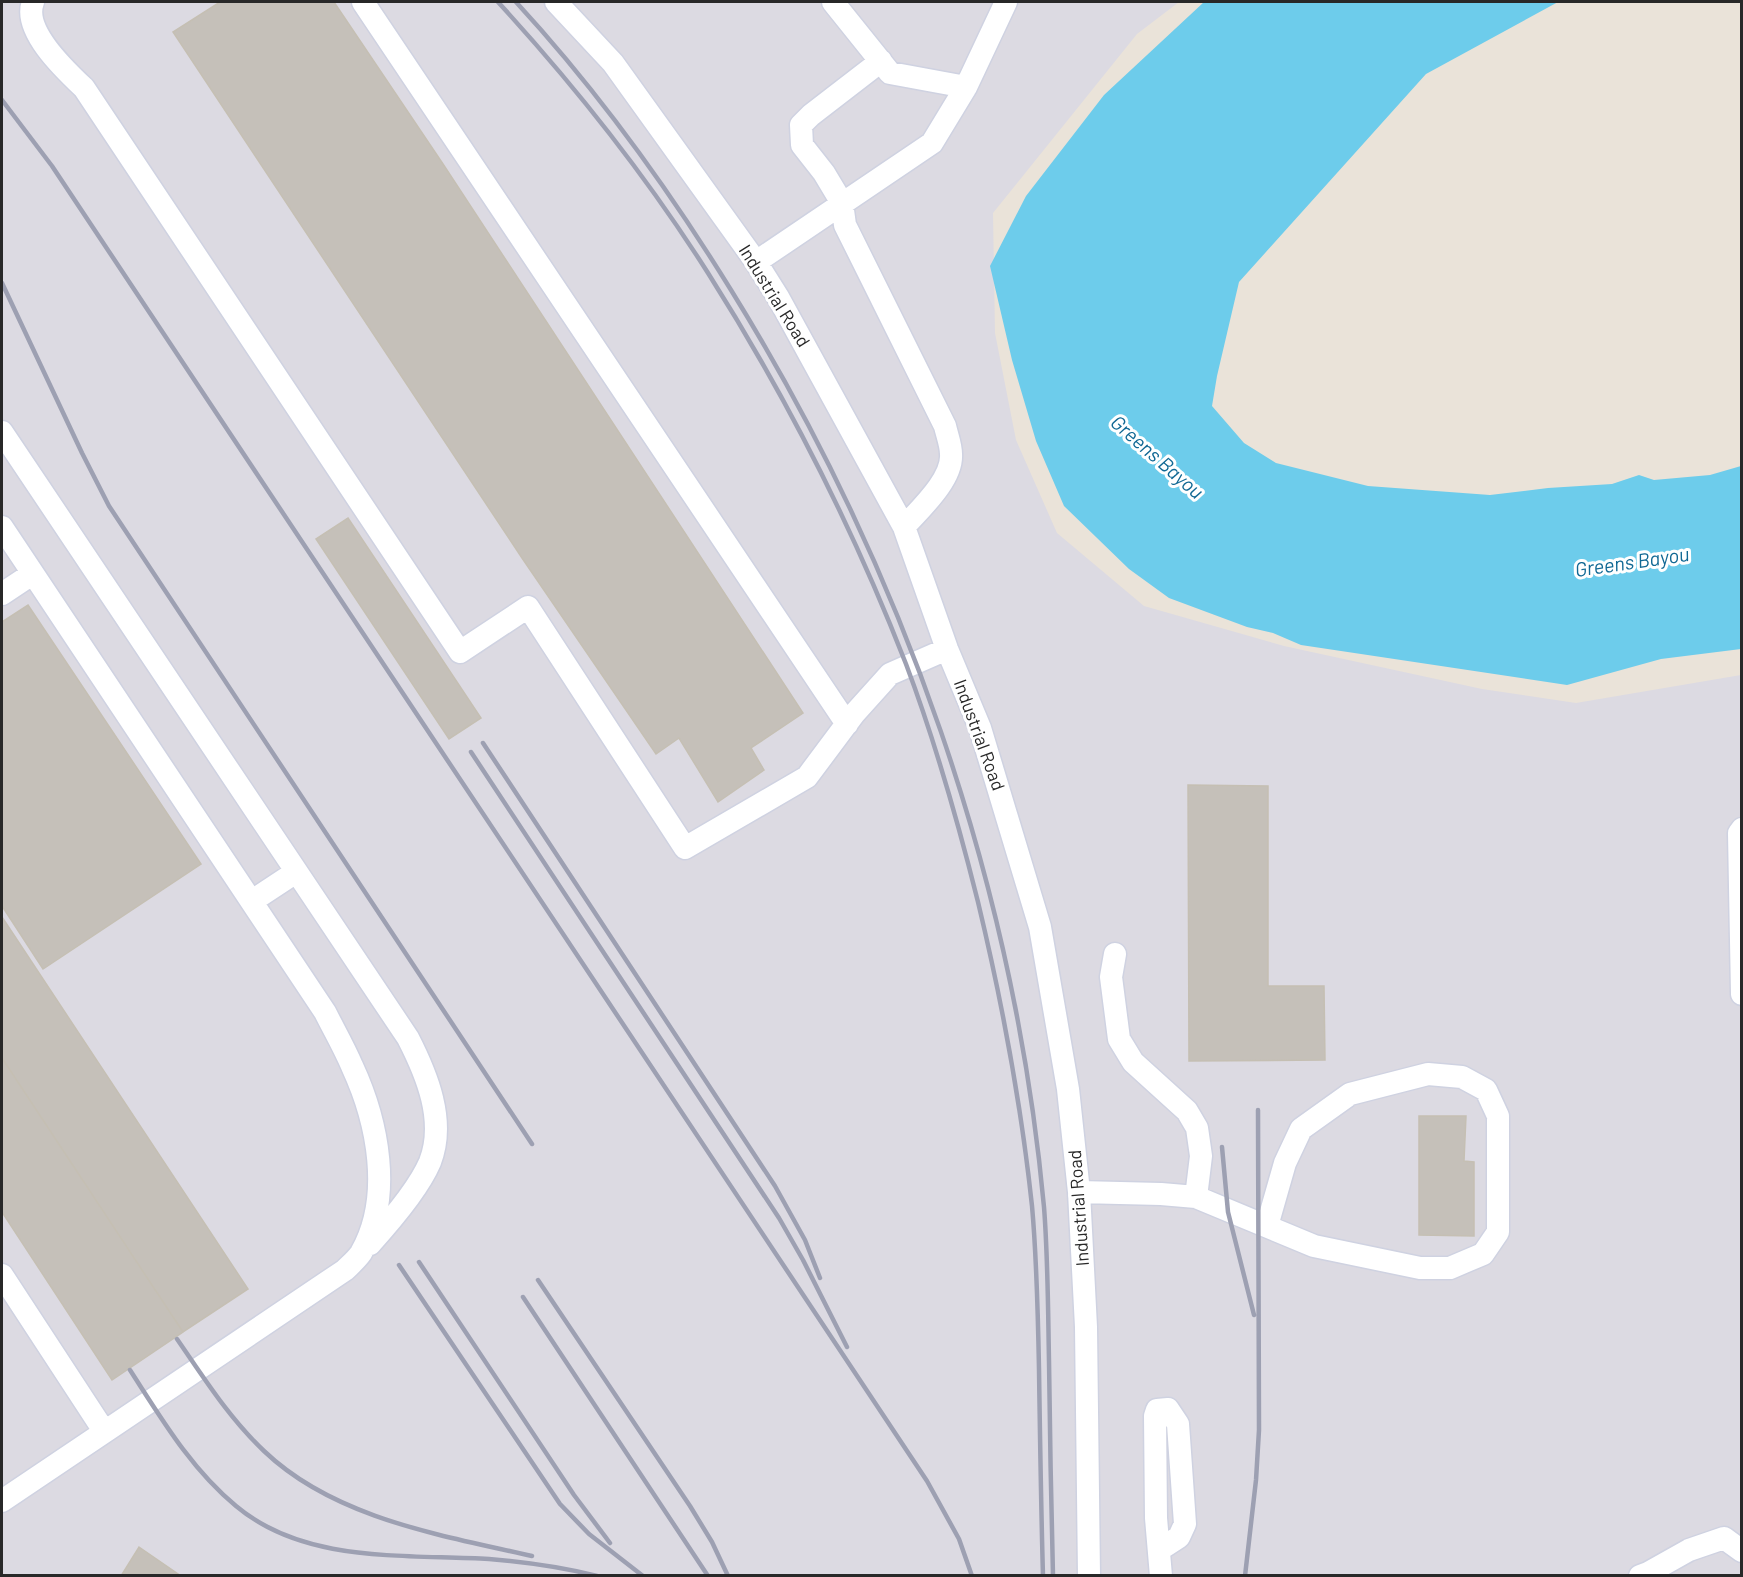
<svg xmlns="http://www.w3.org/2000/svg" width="1743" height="1577" font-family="Barlow,sans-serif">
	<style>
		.industrial { fill: #dcdae2 }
		.water { fill: #6dcceb }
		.building { fill: #c5c0b9; stroke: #c5bfb3; stroke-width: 1.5 }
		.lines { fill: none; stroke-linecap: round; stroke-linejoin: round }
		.minor-casing { stroke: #cfd2e1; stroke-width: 25 }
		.minor { stroke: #fff; stroke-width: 22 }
		.rail { stroke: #9da0b2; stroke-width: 4.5 }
		.labels { text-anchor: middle; stroke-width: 6; stroke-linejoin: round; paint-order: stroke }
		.street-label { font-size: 18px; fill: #282828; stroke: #fff }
		.water-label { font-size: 20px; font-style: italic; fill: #106894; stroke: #fff }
	</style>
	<rect width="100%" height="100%" fill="#eae3d9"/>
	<path class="industrial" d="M2,2H1179L1137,34L993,213L995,333L1016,440L1057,533L1144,606L1284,646L1482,689L1576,703L1741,675V1575L2,1576Z"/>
	<path class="water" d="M1204,2H1558L1426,74L1239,282L1217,376L1212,406L1244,443L1276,463L1368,486L1490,495L1548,488L1612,484L1639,475L1654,480L1710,475L1741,466V649L1661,659L1567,685L1301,645L1273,633L1247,627L1169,598L1129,569L1064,506L1036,441L1012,360L990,266L1026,196L1104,95Z"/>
	<path class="building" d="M220,2H334L443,164L803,713L751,748L764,770L718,802L679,738L656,754L522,558L173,32Z
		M348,518L481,718L449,739L316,539Z
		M28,605L201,864L43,969L2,906V622Z
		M1188,785L1268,786V986H1324L1325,1060L1189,1061Z
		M2,917L248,1289L183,1332L2,1058Z
		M2,1058L183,1332L112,1380L2,1212Z
		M1419,1116H1466L1464,1161L1474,1162V1236L1419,1235Z
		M139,1547L181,1576H121Z"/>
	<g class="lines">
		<defs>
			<path id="minor" d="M33,2C22,30 65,70 84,88L460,652L528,607L685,848L807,777L854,714L890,674L947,649
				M363,2L847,724
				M556,2L613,63L756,262L778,297L904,527L947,649L980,728L1040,927L1068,1089L1079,1192L1086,1327L1089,1576
				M833,2L890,73L966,87
				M881,61L811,115L801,125L802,145L824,173L842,203L845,225L945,426C947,435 951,445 951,454C953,479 920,509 904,527
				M756,262L932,143L966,87L1006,2
				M2,432L408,1038C427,1075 446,1121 430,1162C418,1190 390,1222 370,1244
				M2,527L325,1012C334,1030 344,1047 352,1066C378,1122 393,1197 361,1253C357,1259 350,1265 345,1270L2,1501
				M2,594L32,574
				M1742,829L1739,833L1742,994
				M252,901L296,872
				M1079,1192L1161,1194L1196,1197L1201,1156L1197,1128L1187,1111L1133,1062L1119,1039L1111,977L1115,954
				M1196,1197L1314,1246L1420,1268H1450L1483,1254L1498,1232V1116L1486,1090L1462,1077L1428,1074L1350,1094L1301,1129L1285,1163L1267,1226
				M2,1275L104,1431
				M1159,1550L1179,1537L1185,1524L1178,1424L1168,1409L1157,1410L1155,1416L1156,1518L1161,1576
				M1640,1576L1648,1573L1689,1550L1724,1538L1742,1551"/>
		</defs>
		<use href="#minor" class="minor-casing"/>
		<use href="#minor" class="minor"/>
		<path class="rail" d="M498,2C575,86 647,177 708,273C786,396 853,528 906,664C935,741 958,822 978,902C1002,1002 1021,1103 1032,1206C1037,1261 1038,1315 1039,1369C1040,1438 1041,1507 1043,1576
			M516,2C597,90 668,188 731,290C902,566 1014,882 1044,1207C1048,1258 1048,1310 1049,1361C1050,1433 1051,1504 1053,1576
			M2,100L52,166L927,1481L959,1539L972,1576
			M2,283L82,453L109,506L532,1144
			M483,743L775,1186L805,1240L820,1278
			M471,752L779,1218L803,1260L847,1347
			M1222,1147L1228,1212L1254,1315
			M419,1262L574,1495L610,1543
			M399,1265L560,1504L589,1534L643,1576
			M538,1280L690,1506L712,1542L728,1576
			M523,1297L708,1576
			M177,1339C204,1378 229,1418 264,1451C334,1518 440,1535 532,1556
			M130,1370C161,1418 191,1469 236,1506C305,1564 404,1554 489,1559C525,1562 562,1567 597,1576
			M1245,1576L1256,1480L1259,1430L1258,1110"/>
	</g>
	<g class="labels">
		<g class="street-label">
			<text transform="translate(774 296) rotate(58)" y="6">Industrial Road</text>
			<text transform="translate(979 735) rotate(70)" y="6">Industrial Road</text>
			<text transform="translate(1079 1208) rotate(-94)" y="6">Industrial Road</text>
		</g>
		<g class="water-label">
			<text transform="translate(1157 457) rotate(41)" y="7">Greens Bayou</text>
			<text transform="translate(1632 562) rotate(-8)" y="7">Greens Bayou</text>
		</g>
	</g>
	<rect width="1743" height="1577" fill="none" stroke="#282828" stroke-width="6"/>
</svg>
